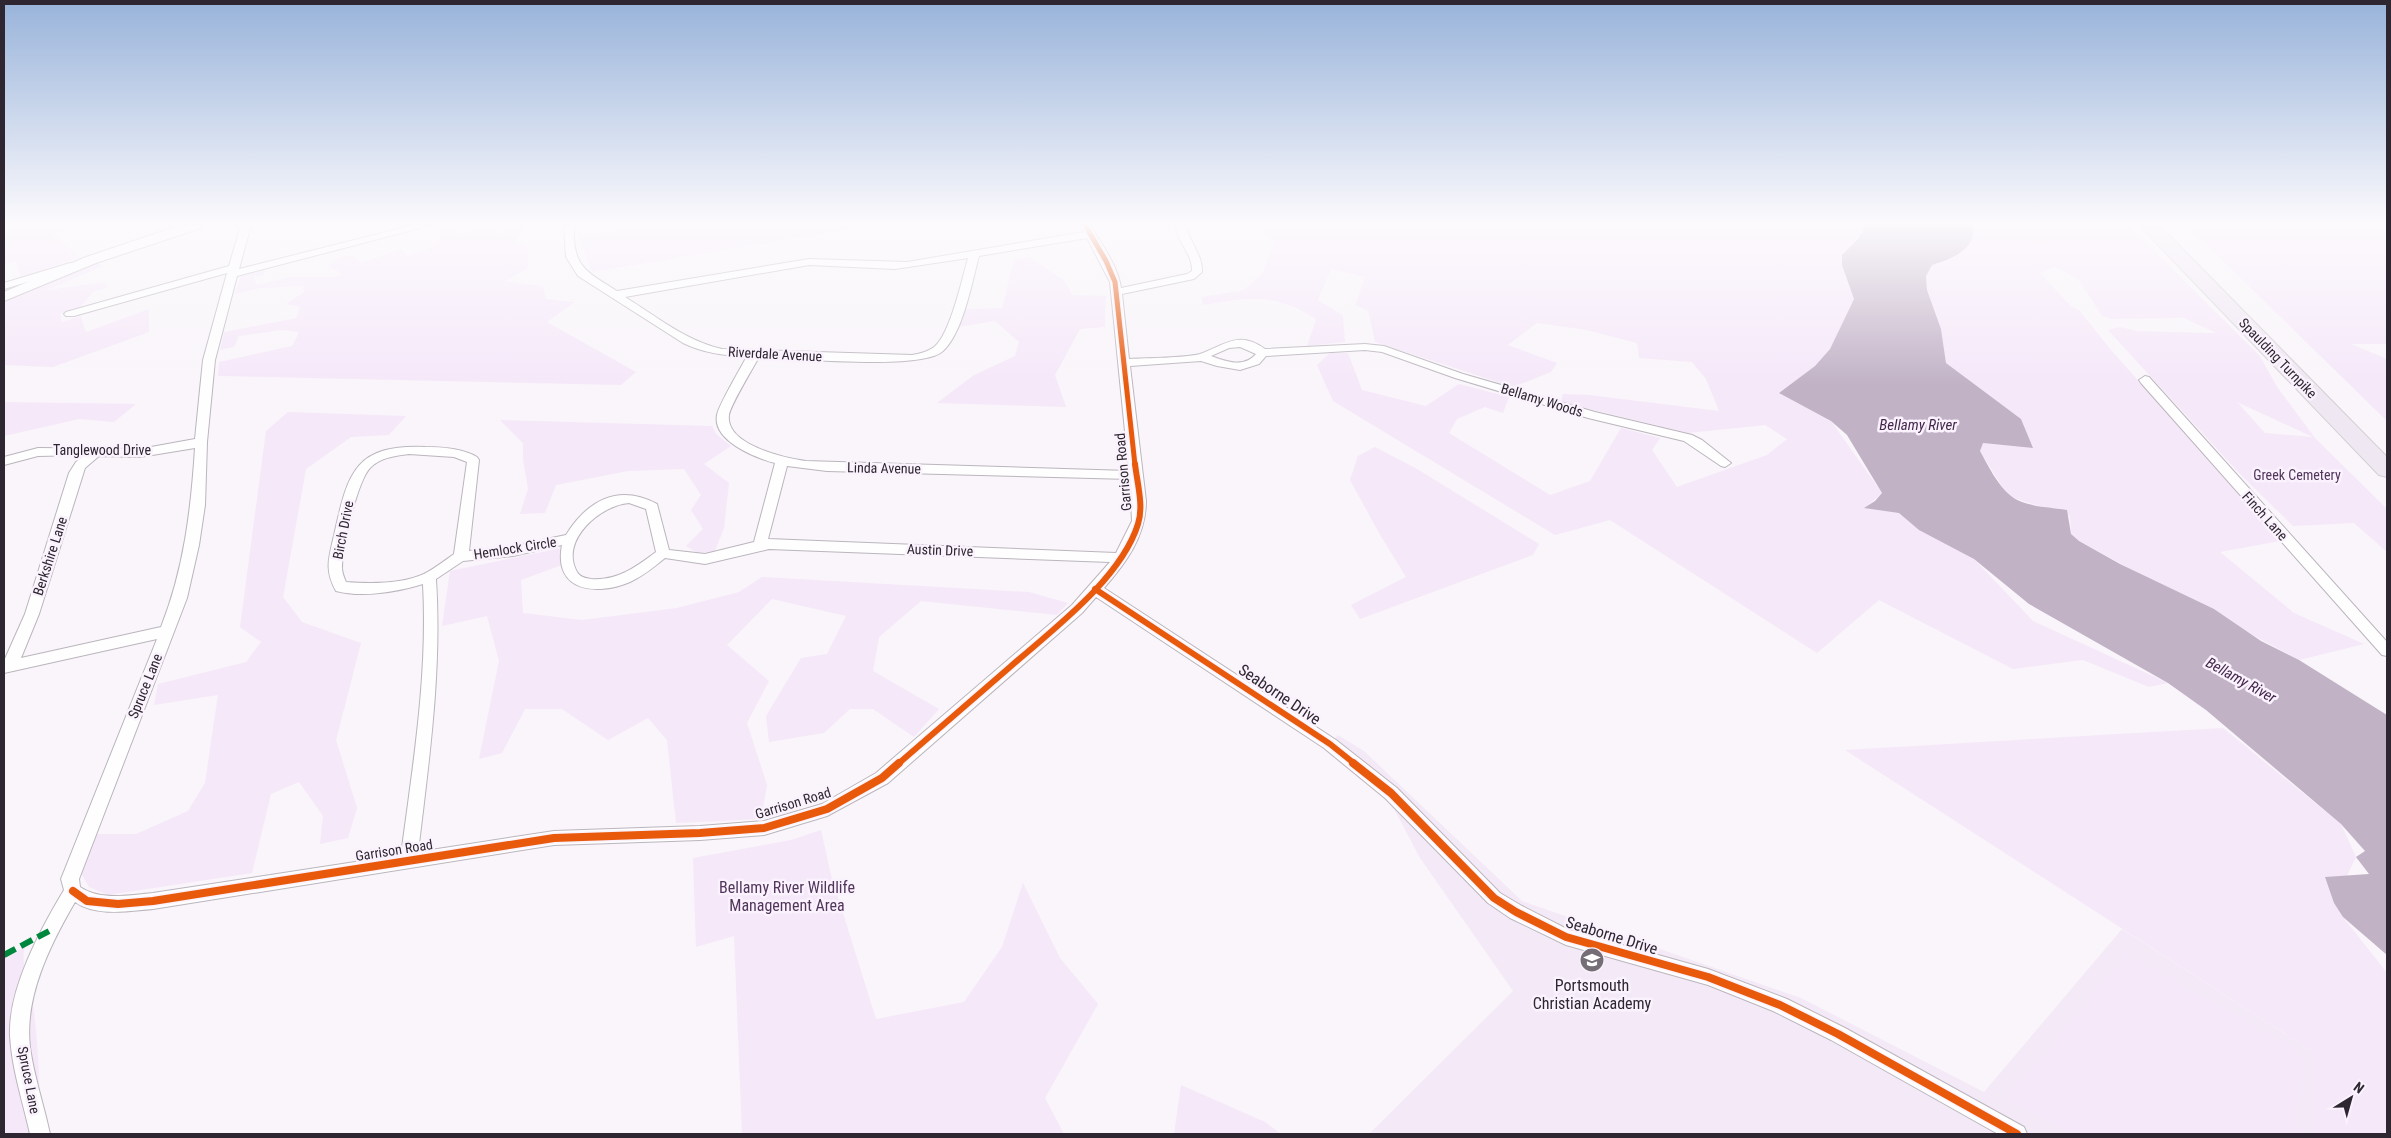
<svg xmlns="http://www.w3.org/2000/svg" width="2391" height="1138" font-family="'Roboto Condensed',sans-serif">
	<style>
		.built { fill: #f4eaf7 }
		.green { fill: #f5e8f9; fill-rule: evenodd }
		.water { fill: #c1b2c6 }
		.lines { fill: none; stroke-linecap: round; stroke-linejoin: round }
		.street-casing { stroke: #bbb5bd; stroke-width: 2 }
		.secondary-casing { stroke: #bbb5bd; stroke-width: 2 }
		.highway-casing { stroke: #d3d0d4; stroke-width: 2 }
		.street { fill: #fefefe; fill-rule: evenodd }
		.secondary { fill: #fefefe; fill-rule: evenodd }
		.highway { fill: #efe7f2; fill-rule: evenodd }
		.quiet { stroke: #00873e; stroke-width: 6; stroke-dasharray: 13 6; stroke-linecap: butt }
		.cycleway-far2-casing { stroke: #faf2fd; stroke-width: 8 }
		.cycleway-far1-casing { stroke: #faf2fd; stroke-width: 9 }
		.cycleway-casing { stroke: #faf2fd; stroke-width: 11 }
		.cycleway-far2 { stroke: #e8590c; stroke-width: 5 }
		.cycleway-far1 { stroke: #e8590c; stroke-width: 6 }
		.cycleway { stroke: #e8590c; stroke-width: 8 }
		.labels { text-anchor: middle; stroke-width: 5; stroke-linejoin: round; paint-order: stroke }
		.street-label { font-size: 14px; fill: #2e2630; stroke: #faf2fd }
		.park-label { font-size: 14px; fill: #51355a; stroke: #faf2fd }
		.water-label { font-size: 15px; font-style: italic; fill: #43274b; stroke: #faf2fd }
		.near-street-label { font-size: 16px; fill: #2e2630; stroke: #faf2fd }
		.near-park-label { font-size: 16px; fill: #51355a; stroke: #faf2fd }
		.near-poi-label { font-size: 16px; fill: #2e2630; stroke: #faf2fd }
	</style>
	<rect width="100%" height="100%" fill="#f9f5fa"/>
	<path class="built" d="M1338,735L1364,751L1522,901L1801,998L1984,1092L2122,929L2315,1053V1134H1369L1513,991L1420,858L1392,805L1324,750Z"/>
	<path class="green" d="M13,225H81L53,234L80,257L21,277L16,261L4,264V239Z
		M509,225H528L525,226L515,242L528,246V268L505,281L543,286L546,299L575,302L547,322L636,372L621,385L218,376L219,362L292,346L299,332L282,330L239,336L234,347L220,350L224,332L296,318L300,307L286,304L304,292L303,286L260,288L235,294L241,276L265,270L264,275L254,277L257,285L289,277H334L342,274L329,266L338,258L353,255L361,263L401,249L407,256L438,245L441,232L448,229L458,236L488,228L501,235L508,230Z
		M671,225H849L850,229L592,272L578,236Z
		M1260,225H1725L1739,230L1745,225H1866L1858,239L1842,255V265L1854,299L1830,349L1815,366L1779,393L1831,421L1882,493L1865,508L1899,512L1974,559L2033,621L2168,683L2149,687L2083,660L2013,669L1879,600L1817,653L1610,520L1555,535L1333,401L1317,365L1330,353H1348L1362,390L1426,406L1459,384L1509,397L1503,413L1485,407L1457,419L1449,433L1550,495L1590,481L1621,428L1660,438L1652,450L1677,487L1767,455L1787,439L1765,425L1688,433L1561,402L1563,394L1589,395L1719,411L1706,379L1692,362L1639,358L1637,343L1586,330L1537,323L1508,345L1557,363L1551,372L1513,387L1375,342L1368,311L1355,305L1365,277L1331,269L1318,300L1343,315L1345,342L1307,346L1316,319C1274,292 1250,298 1203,305L1201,297L1244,290L1263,273L1274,241Z
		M1973,225H2128L2260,356L2277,387L2315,438L2387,509V552L2354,523L2293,526L2239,473L2108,330L2120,327L2138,331L2216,333L2184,318L2112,319L2102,316L2078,279L2055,267L2040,273L2071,306L2079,310L2112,351L2280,541L2220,552L2294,613L2364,644L2299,660L2079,541L2071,534L2070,516L2011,497L2003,488L1980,451L1982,443L2032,448L2021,419L1946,363L1941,329L1927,290L1926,276L1932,265L1953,258L1974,230ZM2237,402L2313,437L2265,433Z
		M2186,225H2387V344H2351L2387,359V421Z
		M1029,257L1065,281L1072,295L1106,296L1105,327L1080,329L1055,375L1066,407L937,403L974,375L1015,356L1019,342L995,321L958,327L965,309L1002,308L1014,260Z
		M96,262L103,266L47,290L104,282L108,287L93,292L80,308L60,314L62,322L81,316L86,332L149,309V332L53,367L4,365V302Z
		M4,402L136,404L114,422L79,419L4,436Z
		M288,412L406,416L389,435L351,437L306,469L283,597L302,622L361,643L336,740L357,808L348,838L320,844L323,816L299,782L271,794L252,873L108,895L89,887L81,873L96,834H136L188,811L205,783L218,695L154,705L158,684L246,662L261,642L240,627L266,431Z
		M500,420L712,426L716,434L731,446L704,464L729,483L724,528L715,551L698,553L686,546L703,529L691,510L701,495L684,469L628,471L556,485L545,513L520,514L528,489L523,459V443Z
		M1375,447L1417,469L1539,544L1533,555L1360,619L1351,605L1406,577L1379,533L1350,480L1358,456Z
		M561,548L562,565L521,580L523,613L582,620L677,608L739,592L762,577L1029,592L1068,603L1057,615L921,601L879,637L873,671L939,709L914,737L873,709H850L824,733L769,742L766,716L801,658L827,654L846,616L772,599L727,645L769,681L747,723L767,785L761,819L676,823L667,740L648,718L608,740L562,709H525L502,753L479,759L499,661L487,616L442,626L450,571Z
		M2223,728L2341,824L2356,857L2347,876L2325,878L2343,917L2387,973V1134H2315V1053L1845,750Z
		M821,830L831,875L876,1019L964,1002L1002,947L1023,883L1060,958L1098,1004L1045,1098L1064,1134H742L734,936L696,947L693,858L791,840Z
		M25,947C20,963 29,980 32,996C38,1042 41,1088 39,1134H4V958Z
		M2126,954L2302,1052L2301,1134H2071L2007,1098Z
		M1181,1085L1265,1122L1281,1134H1174Z"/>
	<path class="water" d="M1866,225H1973C1977,250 1951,259 1932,265L1926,276L1927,290L1941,329L1946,363L2021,419L2033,448L1983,443L1980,451C1988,465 1997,485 2011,496C2024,507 2051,507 2067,510L2071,534L2079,541L2120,564L2214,609L2261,641L2299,660L2387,715V955L2343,917L2334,903L2325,877L2369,874L2356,857L2365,851L2341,824L2206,710L2168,683L2029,604L1974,559L1919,530L1899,513L1864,508L1875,501L1882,493L1847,435L1831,421L1779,393L1815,366L1830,349L1854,299L1842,265V255L1858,239Z"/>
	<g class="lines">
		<defs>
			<path id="street" d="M241,225H251L239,269L414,225H432L237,276L215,360L207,442L205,505L199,545L187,598L79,879L80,887C101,901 129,895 153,893L401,855C413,765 428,675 423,584C397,592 362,598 336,591C323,568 330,555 335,531C348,472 356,444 425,447C442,447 462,448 477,457L479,460L469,551L513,546L566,535C587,501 618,483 657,504L669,550L705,554L754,542L775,463C756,458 712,441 717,415C719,404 741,368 747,356C724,356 704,353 683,343L578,276L566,257L564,225H574C572,266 585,271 617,291L809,259L907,262L1084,232L1080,225H1090C1101,243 1118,266 1121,288L1187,274L1192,271C1193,253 1176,242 1176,225H1186C1189,242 1203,255 1202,272L1194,279L1122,294L1129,359C1146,358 1186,358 1200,354C1225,345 1238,330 1265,349L1365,344L1384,346L1463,374L1595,412L1692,435L1702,440L1731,463L1725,467L1721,466L1684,441L1588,418L1455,378L1382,352L1365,350L1266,356L1259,364L1240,370L1217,366L1201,361L1130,366L1146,501C1146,536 1126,563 1104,588L1336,740L1397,788L1500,893L1522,906L1569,930L1708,969L1787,999L1845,1028L2024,1127L2027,1134H1998L1831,1040L1773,1011L1708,985L1566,945L1510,918L1488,903L1385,798L1324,748L1096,597L1082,613L888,783L827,816L764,835L700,840L554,845L153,909C129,911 96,917 75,902C50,945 24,997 30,1047C34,1077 44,1105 50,1134H30C23,1102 12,1070 10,1036C8,989 40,930 64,890L61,879L157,639L4,673V661L25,614L69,473L76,462L84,455L38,456L4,465V457L38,448L140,449L195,439L203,360L227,273L74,316H66L64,314L66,312L229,266ZM1087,238L1110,282L1129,471L806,461C785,458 725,445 729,415C730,406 753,368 759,357C792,358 922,371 943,351C963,333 972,282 979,256ZM968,258C962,279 950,335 934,347C927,352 919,354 912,355L722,349C686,341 656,316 625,297L809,265L895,269ZM1240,347L1256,354C1244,368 1227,362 1211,356L1229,348ZM195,448C191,510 184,569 161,627L21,658L39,614L85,468L99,456L140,457ZM409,454L454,457L467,462L454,554C444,561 434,569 424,574C402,584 370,584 346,582C344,577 342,573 342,568C342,548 357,482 370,468C381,457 395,456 409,454ZM787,466L827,471L1130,479L1132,521L1116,553L768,539ZM629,503L646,509L656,552C636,567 617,581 591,579C585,578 580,577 577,572C559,540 601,505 629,503ZM562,545C553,592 597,596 630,582C643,576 654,567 665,558L705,564L769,549L1110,562L1072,605L876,773L822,804L764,821L700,826L554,831L418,852C429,761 442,670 436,579L463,561L513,556Z
				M70,263L74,264V268L4,289V283Z
				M2145,376L2149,377L2387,642V656L2382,655L2141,383L2139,380Z"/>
			<path id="secondary" d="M181,225H203L201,228L96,263L4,301V292L86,257Z
				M235,225H251L252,227L245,231Z"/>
			<path id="highway" d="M2139,225H2159L2387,457V477L2379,475Z"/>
		</defs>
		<use href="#street" class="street-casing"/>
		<use href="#secondary" class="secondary-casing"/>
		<use href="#highway" class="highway-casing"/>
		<use href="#street" class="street"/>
		<use href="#secondary" class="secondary"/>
		<use href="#highway" class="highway"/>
		<path class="quiet" d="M4,955L51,930"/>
		<defs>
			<path id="cycleway-far2" d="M1085,225L1106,261L1115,282L1135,465"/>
			<path id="cycleway-far1" d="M1095,589L1330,744L1355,764
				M898,764C935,732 973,699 1010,667C1052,630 1121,579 1138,524C1144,506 1137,482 1135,464"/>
			<path id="cycleway" d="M1353,763L1391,793L1494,898L1516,912L1566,937L1708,977L1780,1005L1838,1034L2017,1134
				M73,891L87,901L118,904L153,901L554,838L700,833L764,828L827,809L882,778L899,763"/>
		</defs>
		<use href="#cycleway-far2" class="cycleway-far2-casing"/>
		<use href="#cycleway-far1" class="cycleway-far1-casing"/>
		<use href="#cycleway" class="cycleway-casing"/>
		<use href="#cycleway-far2" class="cycleway-far2"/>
		<use href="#cycleway-far1" class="cycleway-far1"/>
		<use href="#cycleway" class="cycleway"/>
	</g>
	<linearGradient id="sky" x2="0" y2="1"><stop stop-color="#98b3da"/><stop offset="0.58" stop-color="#fcfafd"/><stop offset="1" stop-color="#fcfafd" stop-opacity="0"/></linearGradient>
	<rect width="2391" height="385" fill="url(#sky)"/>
	<defs>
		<symbol id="school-disc" viewBox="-11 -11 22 22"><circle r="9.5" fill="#756e77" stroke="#faf2fd"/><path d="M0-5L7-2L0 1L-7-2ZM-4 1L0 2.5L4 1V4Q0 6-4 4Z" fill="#fff"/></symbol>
	</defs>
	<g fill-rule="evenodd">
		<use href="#school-disc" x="1578" y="946" width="28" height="28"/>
	</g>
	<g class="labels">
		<g class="street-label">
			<text transform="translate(775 354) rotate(3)" y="5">Riverdale Avenue</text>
			<text transform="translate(2278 358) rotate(46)" y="5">Spaulding Turnpike</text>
			<text transform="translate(1542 400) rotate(17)" y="5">Bellamy Woods</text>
			<text x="102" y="455">Tanglewood Drive</text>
			<text transform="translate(884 468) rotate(1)" y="5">Linda Avenue</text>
			<text transform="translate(1123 472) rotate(-95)" y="5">Garrison Road</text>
			<text transform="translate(2265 516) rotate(48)" y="5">Finch Lane</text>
			<text transform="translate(343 530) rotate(-79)" y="5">Birch Drive</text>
			<text transform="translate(515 548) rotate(-9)" y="5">Hemlock Circle</text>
			<text transform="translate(940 550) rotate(2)" y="5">Austin Drive</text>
			<text transform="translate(50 556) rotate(-72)" y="5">Berkshire Lane</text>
			<text transform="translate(145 686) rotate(-68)" y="5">Spruce Lane</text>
			<text transform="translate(793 803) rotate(-17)" y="5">Garrison Road</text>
			<text transform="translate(394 850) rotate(-9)" y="5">Garrison Road</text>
			<text transform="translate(29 1080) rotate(79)" y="5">Spruce Lane</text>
		</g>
		<g class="park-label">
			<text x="2297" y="480">Greek Cemetery</text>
		</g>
		<g class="water-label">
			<text x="1918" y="430">Bellamy River</text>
			<text transform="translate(2241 680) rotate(29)" y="5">Bellamy River</text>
		</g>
		<g class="near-street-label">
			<text transform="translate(1280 694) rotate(34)" y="6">Seaborne Drive</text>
			<text transform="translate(1612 935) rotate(17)" y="6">Seaborne Drive</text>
		</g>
		<g class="near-park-label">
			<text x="787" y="893">Bellamy River Wildlife<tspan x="787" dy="18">Management Area</tspan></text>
		</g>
		<g class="near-poi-label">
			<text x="1592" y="991">Portsmouth<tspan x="1592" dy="18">Christian Academy</tspan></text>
		</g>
	</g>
	<rect width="2391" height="1138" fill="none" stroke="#2e2630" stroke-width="10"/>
	<g transform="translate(2351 1098) rotate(37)" stroke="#faf2fd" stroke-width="4" paint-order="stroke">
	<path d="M0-4L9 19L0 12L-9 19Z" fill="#2e2630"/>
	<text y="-8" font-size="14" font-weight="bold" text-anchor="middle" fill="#2e2630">N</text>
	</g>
</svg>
